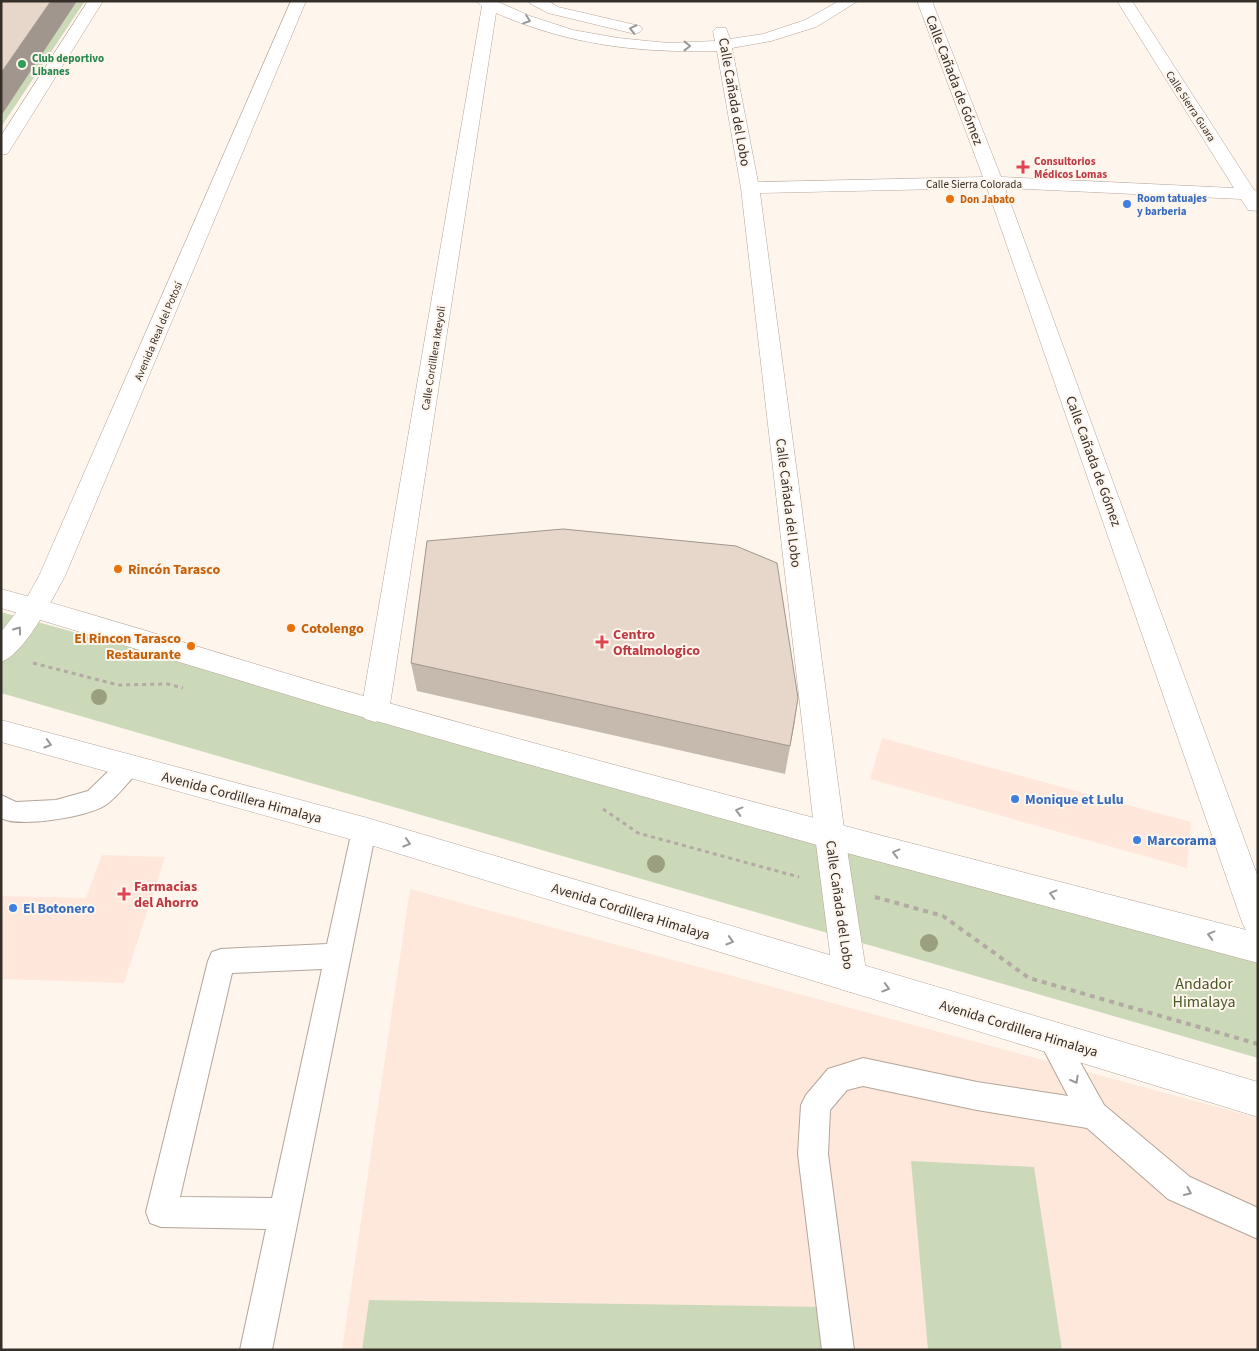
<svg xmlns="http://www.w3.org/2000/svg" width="1259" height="1351" font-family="'Source Sans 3',sans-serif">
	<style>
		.commercial { fill: #ffe7dc }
		.education { fill: #fee8db }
		.green { fill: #ccd9b9 }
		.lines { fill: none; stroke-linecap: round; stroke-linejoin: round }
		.lane-casing { stroke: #b3a498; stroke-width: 2 }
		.street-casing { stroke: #b3a498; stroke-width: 1 }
		.secondary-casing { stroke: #b3a498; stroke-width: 1 }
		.path-far1 { stroke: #b2aaa3; stroke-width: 3; stroke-dasharray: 4 4; stroke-linecap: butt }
		.path { stroke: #b2aaa3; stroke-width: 4; stroke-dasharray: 5 5; stroke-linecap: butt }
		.lane { fill: #fff; fill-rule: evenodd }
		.street { fill: #fff; fill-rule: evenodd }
		.secondary { fill: #fff; fill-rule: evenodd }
		.tree { fill: #9a9f80 }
		.wall { fill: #c6b9ae }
		.shaded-wall { fill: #a1968d }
		.building { fill: #e6d7ca; stroke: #a1968d }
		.oneway { stroke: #9a9794 }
		.leisure-dot { fill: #2e9e5b; stroke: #fef5ed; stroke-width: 2 }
		.health-dot { fill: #e0444e; stroke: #fef5ed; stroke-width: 2 }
		.food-dot { fill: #e8710a; stroke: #fef5ed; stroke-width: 2 }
		.shop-dot { fill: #3f7fe0; stroke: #fef5ed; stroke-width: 2 }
		.labels { text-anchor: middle; stroke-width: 4; stroke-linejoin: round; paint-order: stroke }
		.far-leisure-label { font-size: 11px; font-weight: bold; fill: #27864d; stroke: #fef5ed; text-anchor: start }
		.far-street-label { font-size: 11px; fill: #342f29; stroke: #fef5ed }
		.far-health-label { font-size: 11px; font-weight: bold; fill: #be3a42; stroke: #fef5ed; text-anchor: start }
		.far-shop-label { font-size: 11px; font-weight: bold; fill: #366cbe; stroke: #fef5ed; text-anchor: start }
		.far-food-label { font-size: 11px; font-weight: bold; fill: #c56008; stroke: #fef5ed; text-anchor: start }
		.street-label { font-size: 14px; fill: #342f29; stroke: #fef5ed }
		.food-label { font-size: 14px; font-weight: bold; fill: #c56008; stroke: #fef5ed; text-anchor: start }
		.health-label { font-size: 14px; font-weight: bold; fill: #be3a42; stroke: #fef5ed; text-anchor: start }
		.shop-label { font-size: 14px; font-weight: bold; fill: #366cbe; stroke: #fef5ed; text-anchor: start }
		.near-park-label { font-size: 16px; fill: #495927; stroke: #fef5ed }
	</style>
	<rect width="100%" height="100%" fill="#fef5ed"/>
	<path class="commercial" d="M882,738L1191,822L1187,868L870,779Z
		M102,855L165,857L124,983L1,979V896L86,898Z"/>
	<path class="education" d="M410,889L1258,1118V1350H342Z"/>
	<path class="green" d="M1,1H85L1,127Z
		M1,612L1258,957V1058L1,693Z
		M911,1161L1034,1167L1062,1350H928Z
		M369,1300L825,1307L828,1350H362Z"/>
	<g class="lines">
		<defs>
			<path id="lane" d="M129,756L137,759L141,766L137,773C128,782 115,800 104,806C86,817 20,828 1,818V795L16,802L56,800L88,791L121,759Z
				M364,819L373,823L376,830L272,1350H240L266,1229L161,1227L150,1223L146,1212L208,961L212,952L221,949L327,944L352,830L355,823ZM322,969L272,1198L180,1197L232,973Z
				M1051,1024L1061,1028L1104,1105L1190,1177L1258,1208V1239L1168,1199L1087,1128L977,1110L863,1086L847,1090L830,1110L828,1154L854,1350H822L798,1154L801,1105L806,1095L828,1069L863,1058L977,1082L1068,1096L1037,1037L1041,1028Z"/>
			<path id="street" d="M88,1H103L10,150L7,154L1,155V136Z
				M291,1H306L65,576C53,598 24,655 1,662V632L25,601L39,576Z
				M476,1H496L530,16L573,30L618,38L668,43L715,41L713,31L716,28H726L730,39L763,34L805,20L839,1H858L816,27L771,41L732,48L758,182L983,177L917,1H932L1001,177L1234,188L1117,1H1132L1254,190L1258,191V211L1248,210L1241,199L1005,188L1258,877V936L1247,932L1242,922L987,188L760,193L845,836L867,977L862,988L850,992L838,988L833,977L815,836L741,188L717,51C638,53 569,45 496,13L389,711L385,719L375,722L365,719L361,711L482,6Z
				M529,1H548L558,7L640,26L643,29L640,32L635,34L548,13L531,4Z"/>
			<path id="secondary" d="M1,589C128,623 252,665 378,700C670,782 964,857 1258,933V963L817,845L488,753L331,708L1,608Z
				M1,720L364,817L1258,1082V1117L364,843L1,742Z"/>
		</defs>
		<use href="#lane" class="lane-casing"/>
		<use href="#street" class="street-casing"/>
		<use href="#secondary" class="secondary-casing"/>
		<path class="path-far1" d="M33,663L118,685L168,684L183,688
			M603,809L638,833L799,877"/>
		<path class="path" d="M875,897L943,916L1029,978L1258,1044"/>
		<use href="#lane" class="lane"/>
		<use href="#street" class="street"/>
		<use href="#secondary" class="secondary"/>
	</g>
	<g class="tree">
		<circle cx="99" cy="697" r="8"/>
		<circle cx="656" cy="864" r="9"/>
		<circle cx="929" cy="943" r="9"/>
	</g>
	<path class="wall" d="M411,663L798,698L785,774L417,691Z"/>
	<path class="shaded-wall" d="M51,1H77L1,116V73Z
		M798,698L794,726L785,774L790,746Z"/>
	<path class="building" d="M1,1H51L1,73Z
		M563,529L736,546L777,563L798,698L790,746L411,663L427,541Z"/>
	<defs><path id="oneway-chevron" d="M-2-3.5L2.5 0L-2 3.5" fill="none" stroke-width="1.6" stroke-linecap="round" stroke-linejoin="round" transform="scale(1.25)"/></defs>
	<g class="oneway">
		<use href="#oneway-chevron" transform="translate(527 20) rotate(19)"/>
		<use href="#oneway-chevron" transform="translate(633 29) rotate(-167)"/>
		<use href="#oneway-chevron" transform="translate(687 46)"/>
		<use href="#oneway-chevron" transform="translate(18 630) rotate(-54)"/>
		<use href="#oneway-chevron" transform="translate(48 744) rotate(16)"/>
		<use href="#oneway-chevron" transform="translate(739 811) rotate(-165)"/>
		<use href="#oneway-chevron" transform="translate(407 843) rotate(17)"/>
		<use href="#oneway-chevron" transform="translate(896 853) rotate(-165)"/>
		<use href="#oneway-chevron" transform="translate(1053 894) rotate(-165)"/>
		<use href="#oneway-chevron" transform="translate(1211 935) rotate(-165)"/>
		<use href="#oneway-chevron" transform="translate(730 941) rotate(17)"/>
		<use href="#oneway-chevron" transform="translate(886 988) rotate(17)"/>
		<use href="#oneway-chevron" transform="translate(1075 1080) rotate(61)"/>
		<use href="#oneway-chevron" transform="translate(1188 1192) rotate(24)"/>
	</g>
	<circle class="leisure-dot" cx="22" cy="64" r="5"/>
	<g class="health-dot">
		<path d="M1020.5 159.5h5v5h5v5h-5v5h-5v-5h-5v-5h5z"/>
		<path d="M599.5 634.5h5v5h5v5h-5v5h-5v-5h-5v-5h5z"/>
		<path d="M121.5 886.5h5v5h5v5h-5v5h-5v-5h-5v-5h5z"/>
	</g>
	<g class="food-dot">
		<circle cx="950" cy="199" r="5"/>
		<circle cx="118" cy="569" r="5"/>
		<circle cx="291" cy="628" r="5"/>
		<circle cx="191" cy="646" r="5"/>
	</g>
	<g class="shop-dot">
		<circle cx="1127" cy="204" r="5"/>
		<circle cx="1015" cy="799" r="5"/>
		<circle cx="1137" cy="840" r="5"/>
		<circle cx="13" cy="908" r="5"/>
	</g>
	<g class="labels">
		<g class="far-leisure-label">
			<text x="32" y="62">Club deportivo<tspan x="32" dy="13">Libanes</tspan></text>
		</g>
		<g class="far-street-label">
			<text transform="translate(1191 106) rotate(57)" y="4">Calle Sierra Guara</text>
			<text x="974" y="188">Calle Sierra Colorada</text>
			<text transform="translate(158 331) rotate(-67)" y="4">Avenida Real del Potosí</text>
			<text transform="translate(433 358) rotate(-81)" y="4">Calle Cordillera Ixteyoli</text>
		</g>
		<g class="far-health-label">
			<text x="1034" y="165">Consultorios<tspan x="1034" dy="13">Médicos Lomas</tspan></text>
		</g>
		<g class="far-shop-label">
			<text x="1137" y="202">Room tatuajes<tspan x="1137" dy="13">y barberia</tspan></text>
		</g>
		<g class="far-food-label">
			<text x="960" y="203">Don Jabato</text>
		</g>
		<g class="street-label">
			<text transform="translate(955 80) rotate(69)" y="5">Calle Cañada de Gómez</text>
			<text transform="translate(735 102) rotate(80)" y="5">Calle Cañada del Lobo</text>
			<text transform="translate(1094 461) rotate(70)" y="5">Calle Cañada de Gómez</text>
			<text transform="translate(789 503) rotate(83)" y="5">Calle Cañada del Lobo</text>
			<text transform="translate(242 797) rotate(15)" y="5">Avenida Cordillera Himalaya</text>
			<text transform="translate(840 905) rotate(82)" y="5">Calle Cañada del Lobo</text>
			<text transform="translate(631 911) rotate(17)" y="5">Avenida Cordillera Himalaya</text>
			<text transform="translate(1019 1028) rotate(17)" y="5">Avenida Cordillera Himalaya</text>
		</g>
		<g class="food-label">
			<text x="128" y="574">Rincón Tarasco</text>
			<text x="301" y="633">Cotolengo</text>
			<text x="181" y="643" text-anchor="end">El Rincon Tarasco<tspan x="181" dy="16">Restaurante</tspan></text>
		</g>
		<g class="health-label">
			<text x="613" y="639">Centro<tspan x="613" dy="16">Oftalmologico</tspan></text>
			<text x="134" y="891">Farmacias<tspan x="134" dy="16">del Ahorro</tspan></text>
		</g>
		<g class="shop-label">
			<text x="1025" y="804">Monique et Lulu</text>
			<text x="1147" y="845">Marcorama</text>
			<text x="23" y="913">El Botonero</text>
		</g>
		<g class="near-park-label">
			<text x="1204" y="989">Andador<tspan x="1204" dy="18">Himalaya</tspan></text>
		</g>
	</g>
	<rect width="1259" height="1351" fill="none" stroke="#342f29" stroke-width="5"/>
</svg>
